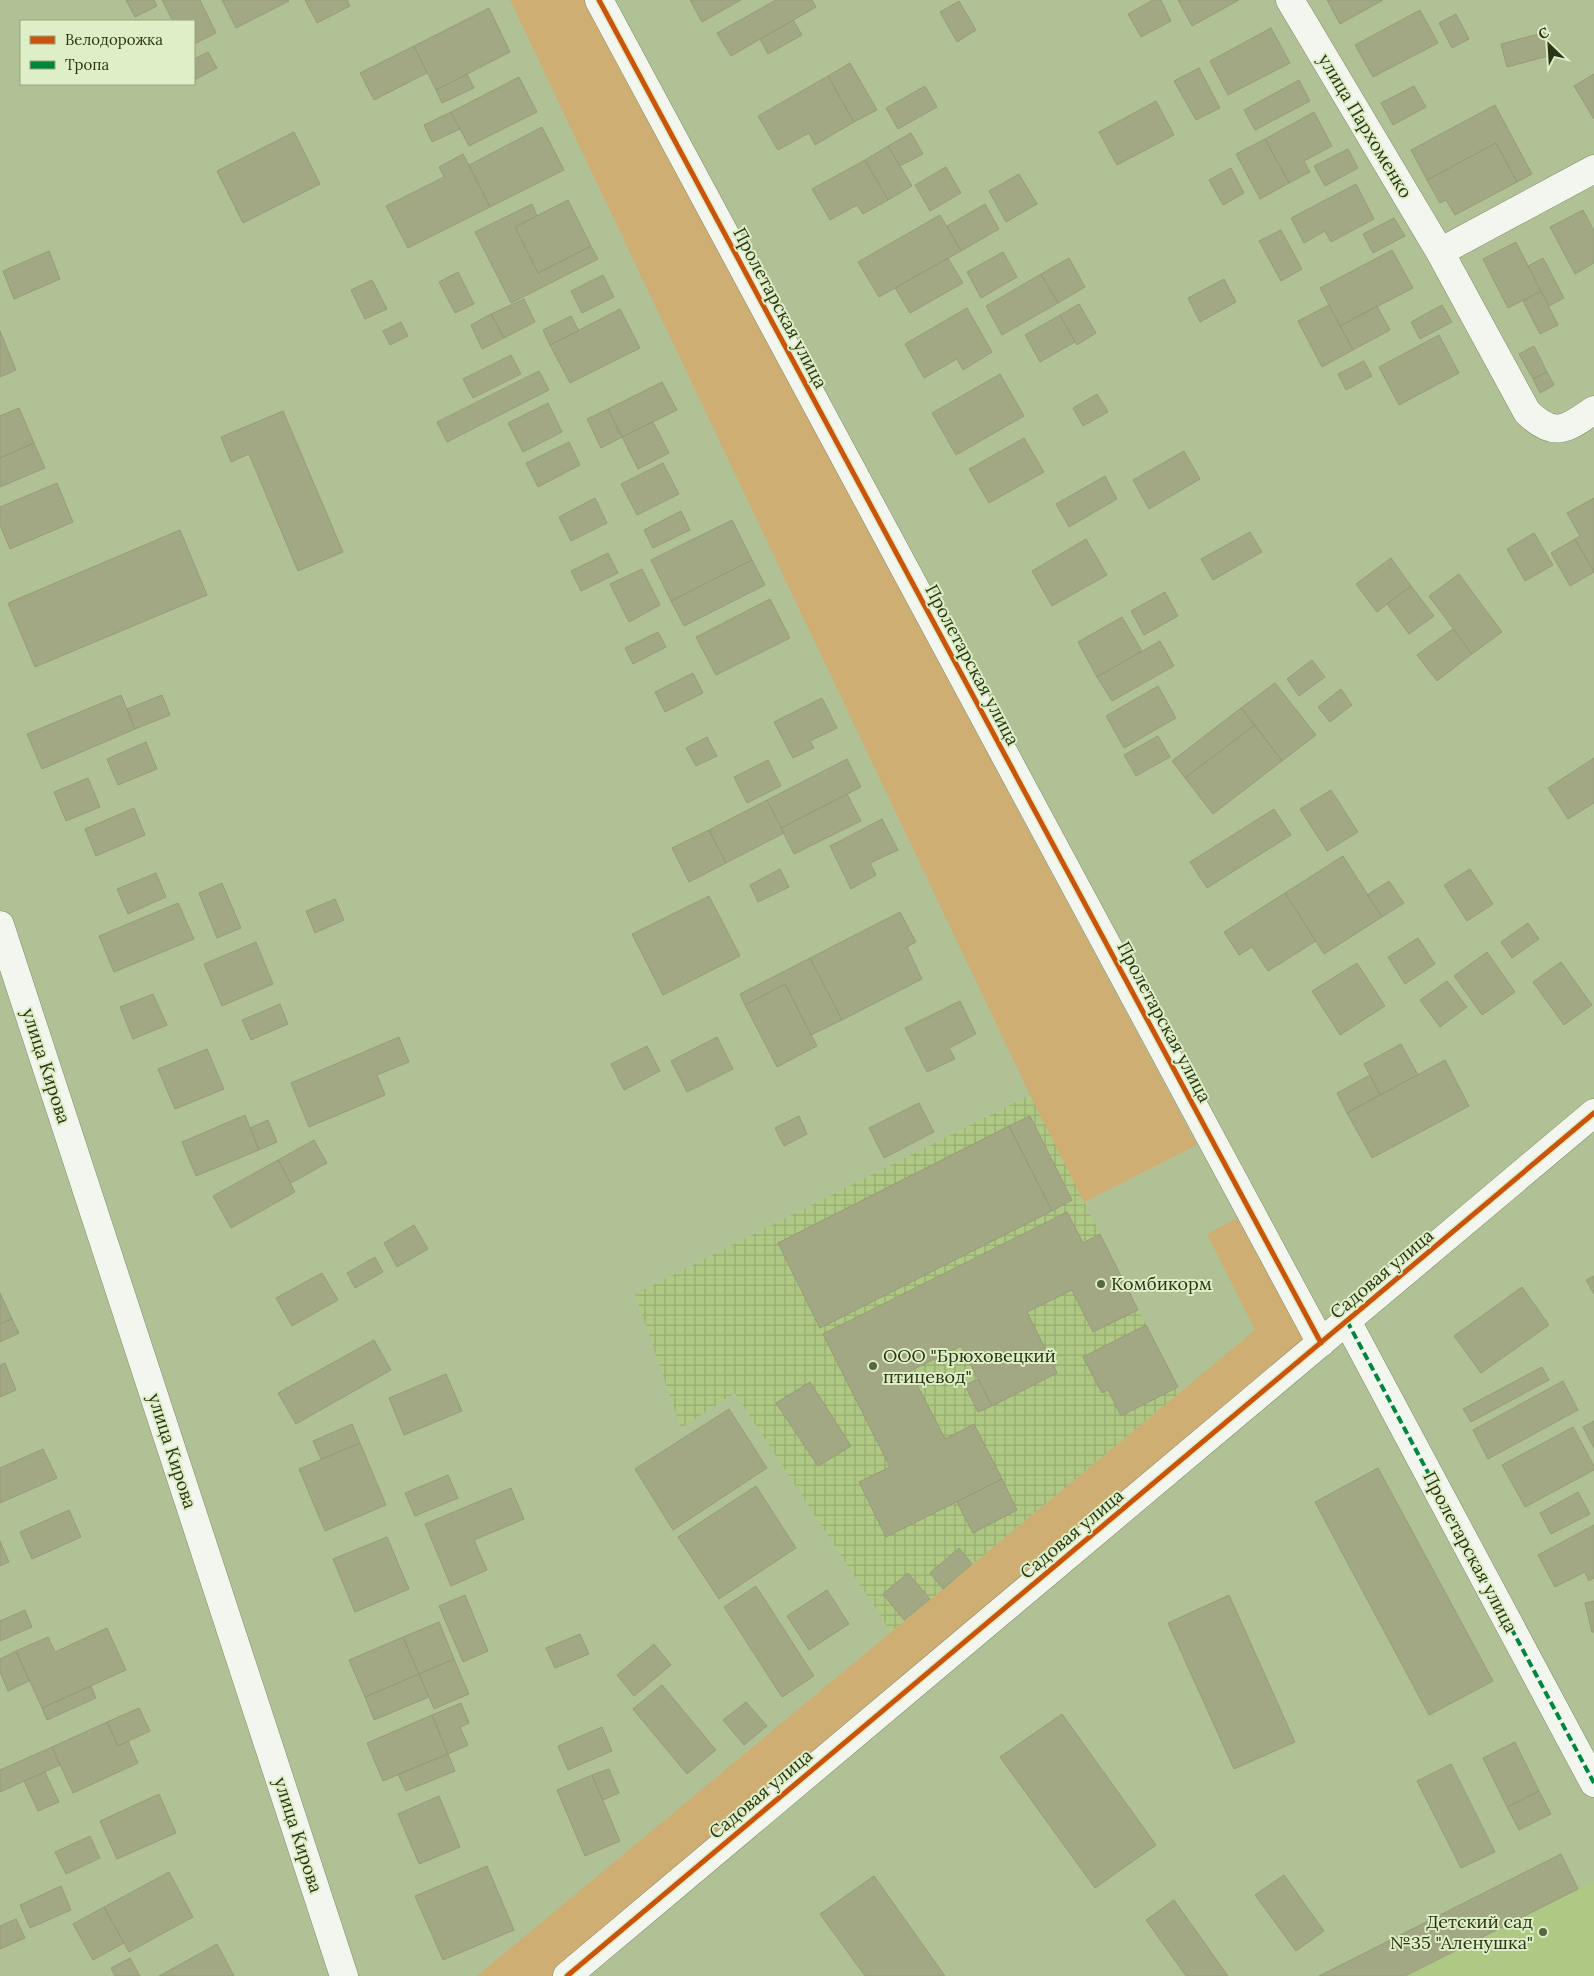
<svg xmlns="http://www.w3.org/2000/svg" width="1594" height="1976" font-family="Lora,serif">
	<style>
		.built { fill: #afc884 }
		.industrial { fill: url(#industrial-grid) }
		.green { fill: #ceae73 }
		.building { fill: #a2a884; stroke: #969c77 }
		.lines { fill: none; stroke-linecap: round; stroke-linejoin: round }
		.minor-casing { stroke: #7f8b68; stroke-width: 29 }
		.minor { stroke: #f3f6ef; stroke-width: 28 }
		.quiet { stroke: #00873e; stroke-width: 4; stroke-dasharray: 8 4; stroke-linecap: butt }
		.cycleway-casing { stroke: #deeec7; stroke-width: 8 }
		.cycleway { stroke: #cb540d; stroke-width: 5 }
		.poi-dot { fill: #596642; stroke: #deeec7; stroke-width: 2 }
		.labels { text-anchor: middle; stroke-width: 4; stroke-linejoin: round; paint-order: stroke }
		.street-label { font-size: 18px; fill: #293514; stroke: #deeec7 }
		.poi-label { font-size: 18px; fill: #293514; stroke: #deeec7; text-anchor: start }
	</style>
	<defs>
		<pattern id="industrial-grid" width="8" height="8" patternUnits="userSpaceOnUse" patternTransform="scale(1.25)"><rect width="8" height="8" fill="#afc884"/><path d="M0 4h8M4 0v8" fill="none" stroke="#97ac71"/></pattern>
	</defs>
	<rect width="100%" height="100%" fill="#b1c196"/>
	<path class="built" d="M1594,1881V1976H1405L1578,1889Z"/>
	<path class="industrial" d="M1030,1095L1180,1392L891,1632L735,1393L681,1428L635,1294Z"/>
	<path class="green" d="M510,0H584L1197,1145L1084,1202L1030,1095Z
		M1237,1218L1306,1343L551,1976H477L1255,1330L1207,1234Z"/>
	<path class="building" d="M126,0H154L157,6L135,17Z
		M162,0H200L216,33L194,44V21H173Z
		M222,0H288L289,1L236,28Z
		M305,0H347L350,6L317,23Z
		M690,0H741L702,22Z
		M776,0H812L816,7L731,56L717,33Z
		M1153,0H1161L1171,21L1141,37L1128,14Z
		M1178,0H1239L1192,26Z
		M1327,0H1383L1340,24Z
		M959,1L976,30L957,42L940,12Z
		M489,8L510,52L436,90L414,46Z
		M1420,10L1438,43L1373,77L1355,45Z
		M1456,14L1469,39L1452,48L1439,23Z
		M793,20L802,35L768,54L760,39Z
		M1271,28L1290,63L1228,95L1210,61Z
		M1546,32L1552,55L1507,67L1501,44Z
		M414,46L427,73L374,100L360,73Z
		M208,52L217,68L194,80V59Z
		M850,63L877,110L854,122L828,76Z
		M1199,68L1220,108L1196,120L1174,81Z
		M467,74L474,88L442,103L436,90Z
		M1594,74V119L1574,86Z
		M828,76L854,122L815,145L809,133L778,150L758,116Z
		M519,77L537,112L469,146L451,112Z
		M1299,80L1310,101L1255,130L1244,110Z
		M925,86L937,107L898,129L886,108Z
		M1414,86L1426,107L1393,125L1381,103Z
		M1156,101L1174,135L1117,165L1099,132Z
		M1495,105L1532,174L1517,182L1496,143L1427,180L1411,150Z
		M451,112L460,129L432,142L424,125Z
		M1314,112L1332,146L1304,161L1310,172L1289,183L1265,139Z
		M542,127L564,170L490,207L469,165Z
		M294,132L320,184L243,223L217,171Z
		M911,133L923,154L900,166L888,146Z
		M1265,139L1289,183L1260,199L1236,154Z
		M1496,143L1517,182L1455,215L1446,200L1440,203L1427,180Z
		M888,146L912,186L888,200L865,160Z
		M1348,149L1358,168L1325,186L1314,166Z
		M463,154L490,207L408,248L386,206L444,177L439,167Z
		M865,160L888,200L863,214L857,205L830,220L812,189Z
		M946,167L961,193L930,211L915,185Z
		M1231,168L1244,193L1223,205L1209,180Z
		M1019,174L1037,204L1006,222L989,191Z
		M1356,184L1374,219L1331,242L1325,231L1304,243L1291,218Z
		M568,200L591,246L538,273L515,227Z
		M532,204L537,216L515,227L538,273L591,246L598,259L511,303L475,232Z
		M985,204L999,229L961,251L947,226Z
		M1583,210L1594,231V263L1575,274L1550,227Z
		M940,215L961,251L879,297L858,262Z
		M1394,218L1405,236L1373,253L1363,234Z
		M1281,230L1302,269L1281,281L1259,241Z
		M1516,242L1541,291L1508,308L1483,259Z
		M1392,250L1413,288L1340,326L1320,288Z
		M49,251L60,279L14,299L3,271Z
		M1003,252L1017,277L981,298L967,272Z
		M948,258L963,283L910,313L895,288Z
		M1069,258L1085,287L1058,303L1041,274Z
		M1543,258L1564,298L1549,306L1528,266Z
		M458,272L474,304L455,313L439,282Z
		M1041,274L1058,303L1002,335L986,306Z
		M603,275L614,297L582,313L571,291Z
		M1224,279L1236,302L1200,322L1188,298Z
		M372,280L387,309L365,319L351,290Z
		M1541,291L1558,325L1540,334L1523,301Z
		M524,299L535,322L504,338L491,314Z
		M1079,304L1096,333L1077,345L1060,315Z
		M1329,305L1353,350L1322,367L1298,321Z
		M1442,305L1452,322L1420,339L1411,322Z
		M1377,306L1390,330L1353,350L1340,326Z
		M967,308L992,352L963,370L957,359L924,378L905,344Z
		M620,309L640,348L570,383L550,345Z
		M491,314L504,338L482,349L471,325Z
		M1060,315L1075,342L1040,362L1025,335Z
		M571,316L579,331L550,345L543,330Z
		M401,322L408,336L390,345L383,331Z
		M0,331L16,370L0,377Z
		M1439,335L1459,373L1399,405L1379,367Z
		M1534,346L1547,372L1533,379L1519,354Z
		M511,355L521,374L473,398L463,379Z
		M1364,361L1372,376L1346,390L1338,374Z
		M539,371L549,390L447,442L437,422Z
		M1547,372L1554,385L1540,393L1533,379Z
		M1000,374L1024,416L956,455L932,413Z
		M662,382L677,410L622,437L608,409Z
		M1097,394L1108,412L1083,426L1073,408Z
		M548,403L562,432L523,452L508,423Z
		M19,408L34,443L0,458V416Z
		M608,409L622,437L601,448L587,419Z
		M283,411L343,552L298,571L249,454L231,462L221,437Z
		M653,422L669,453L638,469L622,437Z
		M1024,438L1044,472L989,503L969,469Z
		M569,442L580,465L538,487L526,463Z
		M34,443L45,468L0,487V458Z
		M1184,451L1200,479L1149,509L1133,480Z
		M663,463L679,494L637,515L621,484Z
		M1105,476L1117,499L1069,527L1056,504Z
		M57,483L73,522L10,549L0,525V507Z
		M595,498L607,523L571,541L559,517Z
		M1594,498V571L1575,539L1580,536L1567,513Z
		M681,511L690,530L653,548L644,530Z
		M732,520L752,560L671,601L651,560Z
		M180,530L207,595L35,667L8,603Z
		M1250,532L1262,552L1213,580L1201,559Z
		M1534,533L1553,565L1525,581L1507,549Z
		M1086,539L1107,575L1052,606L1032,571Z
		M1575,539L1594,572L1570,586L1551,553Z
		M608,553L618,573L581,591L571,571Z
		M1391,558L1411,586L1377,612L1356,584Z
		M752,560L765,585L684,626L671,601Z
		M642,569L660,605L629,622L610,584Z
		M1459,574L1502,632L1472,654L1429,596Z
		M1411,586L1434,616L1409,634L1387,604Z
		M1165,592L1178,616L1144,635L1131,611Z
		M770,599L790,638L716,675L696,637Z
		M1122,617L1142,651L1097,677L1078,642Z
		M1453,629L1472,654L1437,681L1417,655Z
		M658,632L666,647L633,664L625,648Z
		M1160,641L1174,666L1112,701L1097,677Z
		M1312,660L1325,677L1299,696L1287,679Z
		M693,673L703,693L665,712L655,692Z
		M1275,683L1316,735L1282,761L1241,708Z
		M1158,686L1176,718L1124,748L1106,716Z
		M1341,689L1352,705L1330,722L1318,707Z
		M121,695L135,729L42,769L27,734Z
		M162,695L170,715L135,729L127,709Z
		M822,698L837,728L810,741L814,748L793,758L774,722Z
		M1241,708L1255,725L1185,778L1172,761Z
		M1255,725L1282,761L1213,814L1185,778Z
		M1158,736L1170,757L1136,776L1124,755Z
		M707,737L717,756L696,766L686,748Z
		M146,742L157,769L118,785L107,759Z
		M1594,758V803L1568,819L1548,788Z
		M847,759L861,787L781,828L767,800Z
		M768,760L781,786L747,803L734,777Z
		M88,778L100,807L66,821L54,792Z
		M1331,790L1358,832L1327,851L1300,809Z
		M847,794L861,821L794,854L781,828Z
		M767,800L784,833L726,863L709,830Z
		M134,808L145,835L96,856L85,829Z
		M1274,809L1291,835L1207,888L1190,862Z
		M882,819L898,850L870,863L876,875L851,889L830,846Z
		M709,830L726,863L689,882L672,848Z
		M1343,856L1382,917L1324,954L1285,893Z
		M780,869L789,887L758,902L750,885Z
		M1470,869L1493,904L1467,921L1444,885Z
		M156,873L166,897L128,914L117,889Z
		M1389,881L1404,903L1382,917L1367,895Z
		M222,883L241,928L217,938L199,893Z
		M1285,893L1316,941L1268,971L1252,947L1239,955L1224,932Z
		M709,896L740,956L663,995L632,934Z
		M335,899L344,920L315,933L306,911Z
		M178,903L194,939L114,972L99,936Z
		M900,912L916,942L907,947L922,979L842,1020L810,958Z
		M1528,923L1539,939L1512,958L1501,942Z
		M1418,938L1435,964L1405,984L1388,957Z
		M256,942L273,984L222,1006L204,964Z
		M1487,952L1515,992L1482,1015L1454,976Z
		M810,958L842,1020L811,1035L785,984L745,1005L740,994Z
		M1561,962L1592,1005L1564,1025L1533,982Z
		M1357,963L1385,1006L1340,1035L1312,991Z
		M1447,981L1467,1007L1440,1027L1420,1000Z
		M785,984L817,1046L777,1067L745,1005Z
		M153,994L167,1025L133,1039L120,1007Z
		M960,1001L976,1034L949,1048L955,1059L927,1072L905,1028Z
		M280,1004L288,1024L251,1040L242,1020Z
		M399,1037L409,1062L377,1075L385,1095L309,1127L291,1083Z
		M717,1037L733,1069L687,1092L671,1061Z
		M1401,1044L1418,1075L1380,1095L1364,1064Z
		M647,1046L660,1071L624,1090L611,1064Z
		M207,1049L224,1089L175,1109L158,1069Z
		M1445,1060L1469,1106L1372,1158L1347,1113Z
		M1370,1075L1380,1095L1347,1113L1337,1093Z
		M919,1103L934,1132L884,1158L869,1128Z
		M245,1115L259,1150L196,1176L182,1142Z
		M799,1116L807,1134L784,1146L775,1128Z
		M1030,1116L1072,1200L1052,1211L1009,1126Z
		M268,1120L277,1142L259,1150L250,1128Z
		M1009,1126L1052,1211L820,1328L778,1243Z
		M314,1140L327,1163L291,1183L278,1160Z
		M278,1160L295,1192L231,1228L213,1196Z
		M1067,1212L1083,1243L1100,1234L1138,1310L1093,1332L1072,1290L1027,1312L1057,1373L992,1406L961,1346L910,1371L945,1439L974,1424L1002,1479L886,1537L859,1482L890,1467L823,1334Z
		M414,1225L428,1249L397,1267L384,1243Z
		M375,1257L383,1272L355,1288L347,1273Z
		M322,1273L338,1300L292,1326L276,1298Z
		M1594,1276V1294L1586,1280Z
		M1522,1287L1549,1325L1481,1373L1454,1336Z
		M0,1293L12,1319L0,1324Z
		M12,1319L19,1333L0,1342V1324Z
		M1146,1325L1178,1387L1121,1416L1108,1390L1102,1393L1083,1357Z
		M374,1340L391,1370L296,1424L278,1393Z
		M5,1363L16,1390L0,1397V1365Z
		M1542,1367L1549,1380L1471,1422L1463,1409Z
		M446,1374L462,1411L404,1435L389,1398Z
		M978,1379L992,1406L978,1412L965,1385Z
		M1563,1381L1578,1410L1488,1459L1473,1430Z
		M810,1382L851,1446L818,1466L776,1403Z
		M729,1409L767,1468L673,1530L635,1469Z
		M1594,1421V1448L1583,1427Z
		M352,1424L360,1443L321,1459L313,1441Z
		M1573,1427L1594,1466V1470L1525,1507L1502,1465Z
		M360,1443L386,1505L325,1531L299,1469Z
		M43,1449L57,1478L0,1503V1468Z
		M1378,1468L1493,1681L1429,1715L1315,1502Z
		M448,1475L458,1498L415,1516L405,1493Z
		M1002,1479L1017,1510L973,1533L957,1502Z
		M756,1486L796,1548L719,1599L678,1537Z
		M511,1488L524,1519L474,1540L487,1570L451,1586L425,1524Z
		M1578,1492L1590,1514L1551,1534L1540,1513Z
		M69,1510L81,1537L32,1559L20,1532Z
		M1594,1525V1578L1589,1581L1585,1572L1555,1587L1538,1555Z
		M387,1537L409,1589L355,1612L333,1559Z
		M0,1541L9,1562L0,1566Z
		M959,1548L972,1564L943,1589L930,1573Z
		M908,1573L930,1599L904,1620L883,1594Z
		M756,1586L814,1676L782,1697L724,1607Z
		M827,1590L849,1624L809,1650L787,1616Z
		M465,1595L488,1651L463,1662L439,1606Z
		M1229,1595L1295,1742L1234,1769L1168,1623Z
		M1594,1601V1632H1592L1585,1603Z
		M25,1610L32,1627L0,1641V1621Z
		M439,1622L454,1659L419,1674L403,1637Z
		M107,1628L126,1670L42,1708L16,1651L48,1637L55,1652Z
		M580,1634L589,1654L555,1668L546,1648Z
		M403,1637L419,1674L365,1697L349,1660Z
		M654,1644L671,1665L634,1696L617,1675Z
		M16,1651L29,1681L8,1691L0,1672V1659Z
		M454,1659L469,1694L434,1709L419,1674Z
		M419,1674L429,1697L374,1720L365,1697Z
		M662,1685L716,1750L687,1774L633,1709Z
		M91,1686L96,1698L47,1720L42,1708Z
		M746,1702L767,1726L744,1745L723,1720Z
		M461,1703L469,1723L460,1727L468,1745L448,1754L432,1715Z
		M139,1708L150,1731L118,1746L107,1722Z
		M1062,1714L1156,1845L1095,1888L1000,1757Z
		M432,1715L448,1754L383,1781L367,1743Z
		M107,1722L118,1746L128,1741L138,1763L73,1793L52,1747Z
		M602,1727L612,1751L568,1770L558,1746Z
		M1515,1742L1539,1791L1507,1807L1483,1758Z
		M52,1747L60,1765L0,1792V1770Z
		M448,1754L455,1771L406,1791L398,1774Z
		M1451,1764L1495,1852L1461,1868L1417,1781Z
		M609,1769L619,1793L603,1800L592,1775Z
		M45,1772L59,1802L38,1811L24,1781Z
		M592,1775L620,1841L585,1856L557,1790Z
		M1539,1791L1551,1814L1519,1830L1507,1807Z
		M159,1794L176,1833L117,1859L100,1821Z
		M439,1796L460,1847L419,1864L398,1814Z
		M90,1836L100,1858L66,1874L55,1852Z
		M1561,1854L1578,1889L1405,1976H1319Z
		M487,1866L514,1930L443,1960L415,1896Z
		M169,1872L193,1917L129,1952L104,1907Z
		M1284,1875L1324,1931L1296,1951L1255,1895Z
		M874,1876L945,1976H865L820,1914Z
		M61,1886L71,1910L30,1928L20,1905Z
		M1174,1900L1228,1976H1186L1146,1920Z
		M104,1907L124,1943L93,1960L73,1924Z
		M16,1919L25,1938L0,1949V1926Z
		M217,1944L234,1976H159Z
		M130,1958L140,1976H115L111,1968Z"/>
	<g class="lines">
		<defs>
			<path id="minor" d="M599,0L1321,1343
				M1290,0L1440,252L1527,412C1554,439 1567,429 1594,410
				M1440,252L1594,169
				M0,925L344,1976
				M1347,1321L1594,1783
				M567,1976L1594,1113"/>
		</defs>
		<use href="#minor" class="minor-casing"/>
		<use href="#minor" class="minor"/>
		<path class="quiet" d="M1347,1321L1594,1783"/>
		<defs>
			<path id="cycleway" d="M599,0L1321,1343
				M567,1976L1594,1113"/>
		</defs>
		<use href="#cycleway" class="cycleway-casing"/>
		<use href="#cycleway" class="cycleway"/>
	</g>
	<g class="poi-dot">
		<circle cx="1101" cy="1284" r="5"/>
		<circle cx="873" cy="1366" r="5"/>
		<circle cx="1543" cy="1932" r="5"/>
	</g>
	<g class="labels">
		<g class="street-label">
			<text transform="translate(1365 126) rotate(59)" y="6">улица Пархоменко</text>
			<text transform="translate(780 308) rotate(62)" y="6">Пролетарская улица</text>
			<text transform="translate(972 665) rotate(62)" y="6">Пролетарская улица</text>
			<text transform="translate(1164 1022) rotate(62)" y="6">Пролетарская улица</text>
			<text transform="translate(46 1066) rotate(72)" y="6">улица Кирова</text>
			<text transform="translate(1382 1274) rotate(-40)" y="6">Садовая улица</text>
			<text transform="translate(172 1451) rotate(72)" y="6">улица Кирова</text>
			<text transform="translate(1072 1534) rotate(-40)" y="6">Садовая улица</text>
			<text transform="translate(1470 1552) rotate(62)" y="6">Пролетарская улица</text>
			<text transform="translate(761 1794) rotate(-40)" y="6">Садовая улица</text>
			<text transform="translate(298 1835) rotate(72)" y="6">улица Кирова</text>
		</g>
		<g class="poi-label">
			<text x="1111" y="1290">Комбикорм</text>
			<text x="883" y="1362">ООО "Брюховецкий<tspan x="883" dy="21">птицевод"</tspan></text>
			<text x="1533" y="1928" text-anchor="end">Детский сад<tspan x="1533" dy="21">№35 "Аленушка"</tspan></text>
		</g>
	</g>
	<rect x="20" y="20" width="175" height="65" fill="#deeec7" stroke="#96a47f"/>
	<rect x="30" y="36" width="25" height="8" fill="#cb540d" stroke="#96a47f"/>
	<text x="65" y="45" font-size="15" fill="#293514">Велодорожка</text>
	<rect x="30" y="61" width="25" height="8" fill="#00873e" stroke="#96a47f"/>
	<text x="65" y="70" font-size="15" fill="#293514">Тропа</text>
	<g transform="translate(1549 45) rotate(335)" stroke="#deeec7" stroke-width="4" paint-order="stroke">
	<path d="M0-4L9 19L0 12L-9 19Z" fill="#293514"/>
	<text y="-8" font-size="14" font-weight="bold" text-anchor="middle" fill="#293514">С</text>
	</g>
</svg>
